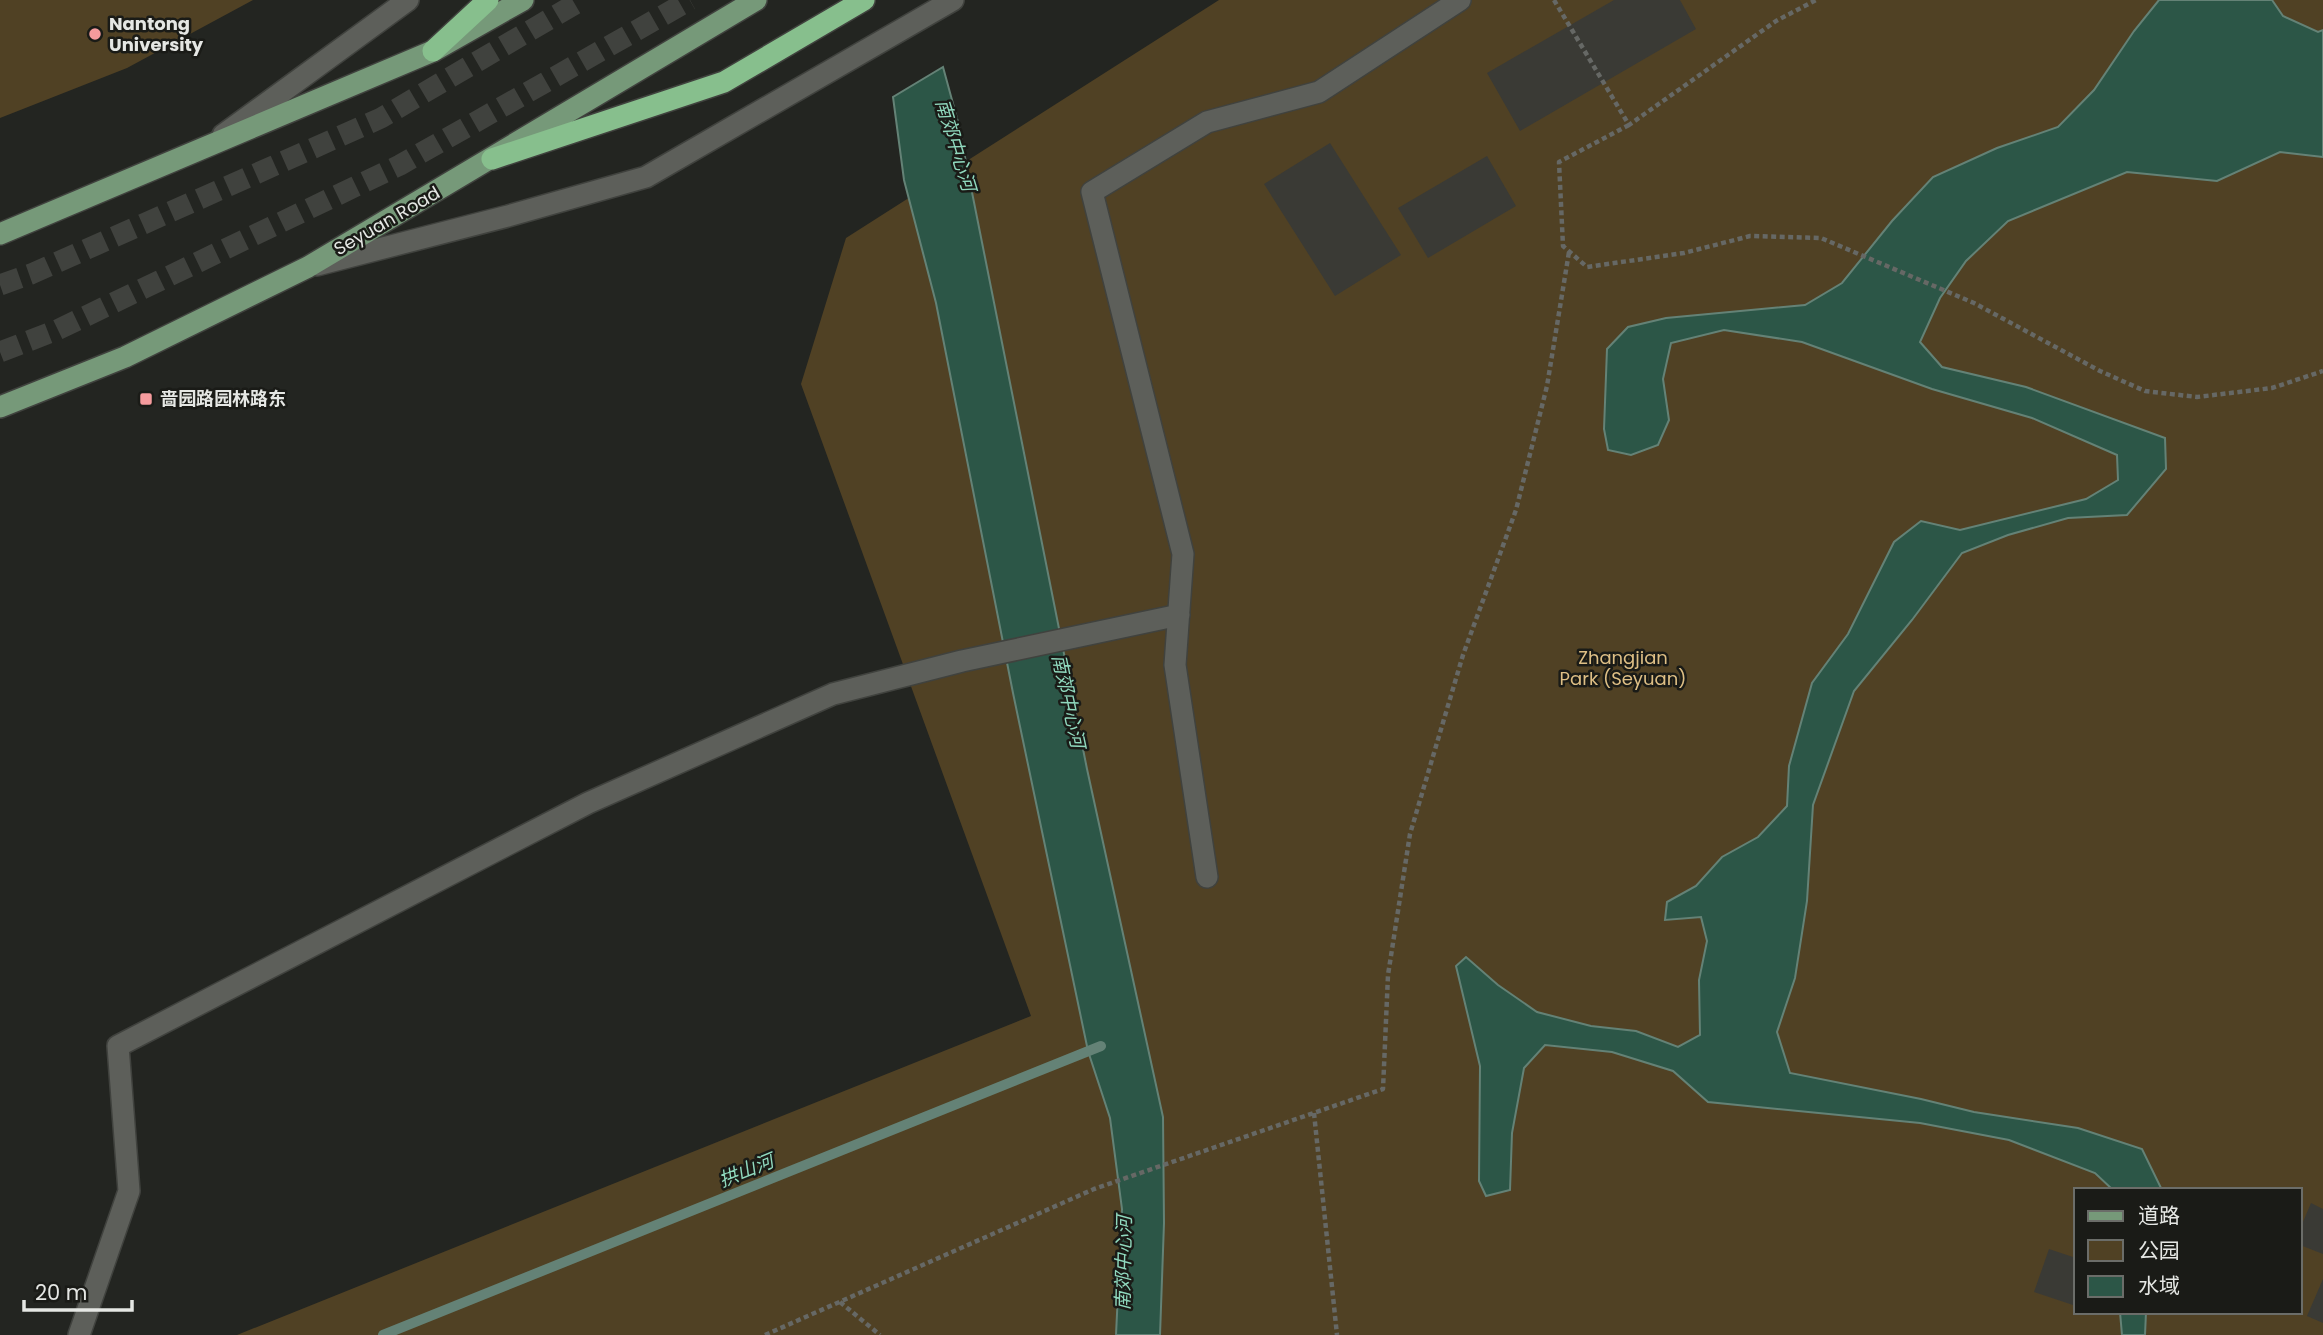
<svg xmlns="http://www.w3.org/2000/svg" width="2323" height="1335" font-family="Poppins,'Noto Sans SC',sans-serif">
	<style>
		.green { fill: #504124; fill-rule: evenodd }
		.water { fill: #2c5647; stroke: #648276; stroke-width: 2 }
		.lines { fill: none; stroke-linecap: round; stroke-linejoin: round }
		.stream { stroke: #648276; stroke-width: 10 }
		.building { fill: #3a3a35 }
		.highway-tunnel { stroke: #40423e; stroke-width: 21; stroke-dasharray: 21 10; stroke-linecap: butt }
		.street-casing { stroke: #40423e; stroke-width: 24 }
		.secondary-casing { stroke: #40423e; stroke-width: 24 }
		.primary-casing { stroke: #40423e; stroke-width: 24 }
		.highway-casing { stroke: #40423e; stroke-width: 24 }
		.path { stroke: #666865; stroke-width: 4.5; stroke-dasharray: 5 3.5; stroke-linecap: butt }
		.street { stroke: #5d5f5a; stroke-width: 21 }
		.secondary { stroke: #5d5f5a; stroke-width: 21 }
		.primary { stroke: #769979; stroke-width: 21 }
		.highway { stroke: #87bf8d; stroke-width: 21 }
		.poi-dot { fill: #f59b9d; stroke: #1a1b17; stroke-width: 2.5 }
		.labels { text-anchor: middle; stroke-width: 5; stroke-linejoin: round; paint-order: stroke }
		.poi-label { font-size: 18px; font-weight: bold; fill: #e5e7e4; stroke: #1a1b17; text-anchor: start }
		.street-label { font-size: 18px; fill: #e5e7e4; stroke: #1a1b17 }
		.park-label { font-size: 18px; fill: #debf85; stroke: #1a1b17 }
		.water-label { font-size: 19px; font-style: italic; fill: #90d9be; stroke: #1a1b17 }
	</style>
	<rect width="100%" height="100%" fill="#232521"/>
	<path class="green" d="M0,0H253L127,68L0,118Z
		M1219,0H2323V1335H237L1031,1016L801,384L846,238ZM2076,1190H2300V1312H2076Z"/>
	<path class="water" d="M2159,0H2272L2283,16L2318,32L2323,30V157L2280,152L2217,181L2127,172L2008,221L1966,261L1940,298L1920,342L1942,367L2026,387L2165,438L2166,469L2127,515L2068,518L2008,535L1962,553L1912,620L1854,691L1813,805L1807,901L1795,978L1777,1032L1790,1073L1921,1099L1974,1112L2078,1128L2142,1149L2162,1190H2113L2095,1173L2009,1140L1920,1123L1708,1102L1673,1071L1612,1052L1545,1045L1524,1068L1512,1133L1510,1190L1486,1196L1479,1181L1480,1066L1456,966L1466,957L1498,985L1537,1012L1591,1026L1636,1031L1678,1047L1700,1035L1699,980L1707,941L1701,917L1665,920L1667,902L1696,886L1722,857L1758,837L1787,806L1789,766L1812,683L1848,634L1894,542L1921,521L1960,530L2086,499L2118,480L2117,455L2032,418L1932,389L1802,342L1724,330L1671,343L1663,379L1669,420L1658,445L1631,455L1608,450L1604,429L1607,349L1628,327L1666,318L1805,305L1842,283L1892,221L1933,177L1997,148L2058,127L2094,90L2134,31Z
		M943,67L958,122L1087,769L1163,1117L1164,1223L1160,1335H1116L1122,1209L1110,1118L1088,1051L1013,693L936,303L904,180L893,97Z
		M2120,1312H2146L2145,1335H2122Z"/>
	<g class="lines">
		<path class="stream" d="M383,1335L1101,1046"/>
	</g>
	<path class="building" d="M1614,0H1680L1696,29L1520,131L1487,73Z
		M1330,143L1401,255L1335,296L1264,184Z
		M1487,156L1516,206L1428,258L1398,208Z
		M2311,1203L2323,1209V1254L2300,1245V1229Z
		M2049,1249L2076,1258V1306L2034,1292Z
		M2323,1279V1323L2307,1316Z"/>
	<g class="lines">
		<path class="highway-tunnel" d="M0,285L31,274L381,118L582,0
			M0,352L57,330L400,165L690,0"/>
		<defs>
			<path id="street" d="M1207,877L1175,665L1183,554L1092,192L1207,122L1319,92L1460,0
				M79,1335L129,1191L118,1046L588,803L833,694L962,661L1179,615"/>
			<path id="secondary" d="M223,135L408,0
				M317,265L508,216L646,177L953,0"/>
			<path id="primary" d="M0,234L433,51L523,0
				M0,407L125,357L308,267L756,0"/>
			<path id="highway" d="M433,51L488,0
				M492,159L724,82L864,0"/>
		</defs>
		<use href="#street" class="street-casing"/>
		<use href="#secondary" class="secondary-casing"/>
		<use href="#primary" class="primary-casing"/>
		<use href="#highway" class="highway-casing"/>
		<path class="path" d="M1554,0L1629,125L1776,21L1816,0
			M1629,125L1559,162L1563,246L1587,267L1684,253L1750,236L1821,238L1974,303L2100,371L2145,391L2197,397L2272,388L2323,371
			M1314,1113L1337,1335
			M840,1302L880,1335
			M765,1335L1094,1189L1383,1089L1388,975L1410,834L1463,655L1516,510L1547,386L1569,252"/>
		<use href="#street" class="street"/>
		<use href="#secondary" class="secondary"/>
		<use href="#primary" class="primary"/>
		<use href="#highway" class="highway"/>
	</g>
	<g class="poi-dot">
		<circle cx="95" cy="34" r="7"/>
		<rect x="139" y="392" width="14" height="14" rx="3.5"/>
	</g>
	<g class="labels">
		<g class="poi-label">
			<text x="109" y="30">Nantong<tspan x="109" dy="21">University</tspan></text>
			<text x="160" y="405">啬园路园林路东</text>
		</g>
		<g class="street-label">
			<text transform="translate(387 221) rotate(-30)" y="6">Seyuan Road</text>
		</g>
		<g class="park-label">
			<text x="1623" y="664">Zhangjian<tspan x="1623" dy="21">Park (Seyuan)</tspan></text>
		</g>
		<g class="water-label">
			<text transform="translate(956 145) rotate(73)" y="7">南郊中心河</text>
			<text transform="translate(1069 701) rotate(78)" y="7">南郊中心河</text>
			<text transform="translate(746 1170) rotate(-22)" y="7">拱山河</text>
			<text transform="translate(1123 1263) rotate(-89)" y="7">南郊中心河</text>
		</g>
	</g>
	<rect x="2074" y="1188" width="228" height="126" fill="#1a1b17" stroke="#6b6d69" stroke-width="2"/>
	<rect x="2088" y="1211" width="35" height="10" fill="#769979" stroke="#6b6d69" stroke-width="2"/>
	<text x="2138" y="1223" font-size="21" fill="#e5e7e4">道路</text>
	<rect x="2088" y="1240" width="35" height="21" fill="#504124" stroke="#6b6d69" stroke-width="2"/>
	<text x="2138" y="1258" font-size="21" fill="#e5e7e4">公园</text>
	<rect x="2088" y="1276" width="35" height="21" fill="#2c5647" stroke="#6b6d69" stroke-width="2"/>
	<text x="2138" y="1293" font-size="21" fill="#e5e7e4">水域</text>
	<path d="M24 1300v10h108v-10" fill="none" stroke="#e5e7e4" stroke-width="3.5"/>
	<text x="35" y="1300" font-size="21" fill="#e5e7e4" stroke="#1a1b17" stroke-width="5" paint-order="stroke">20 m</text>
</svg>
